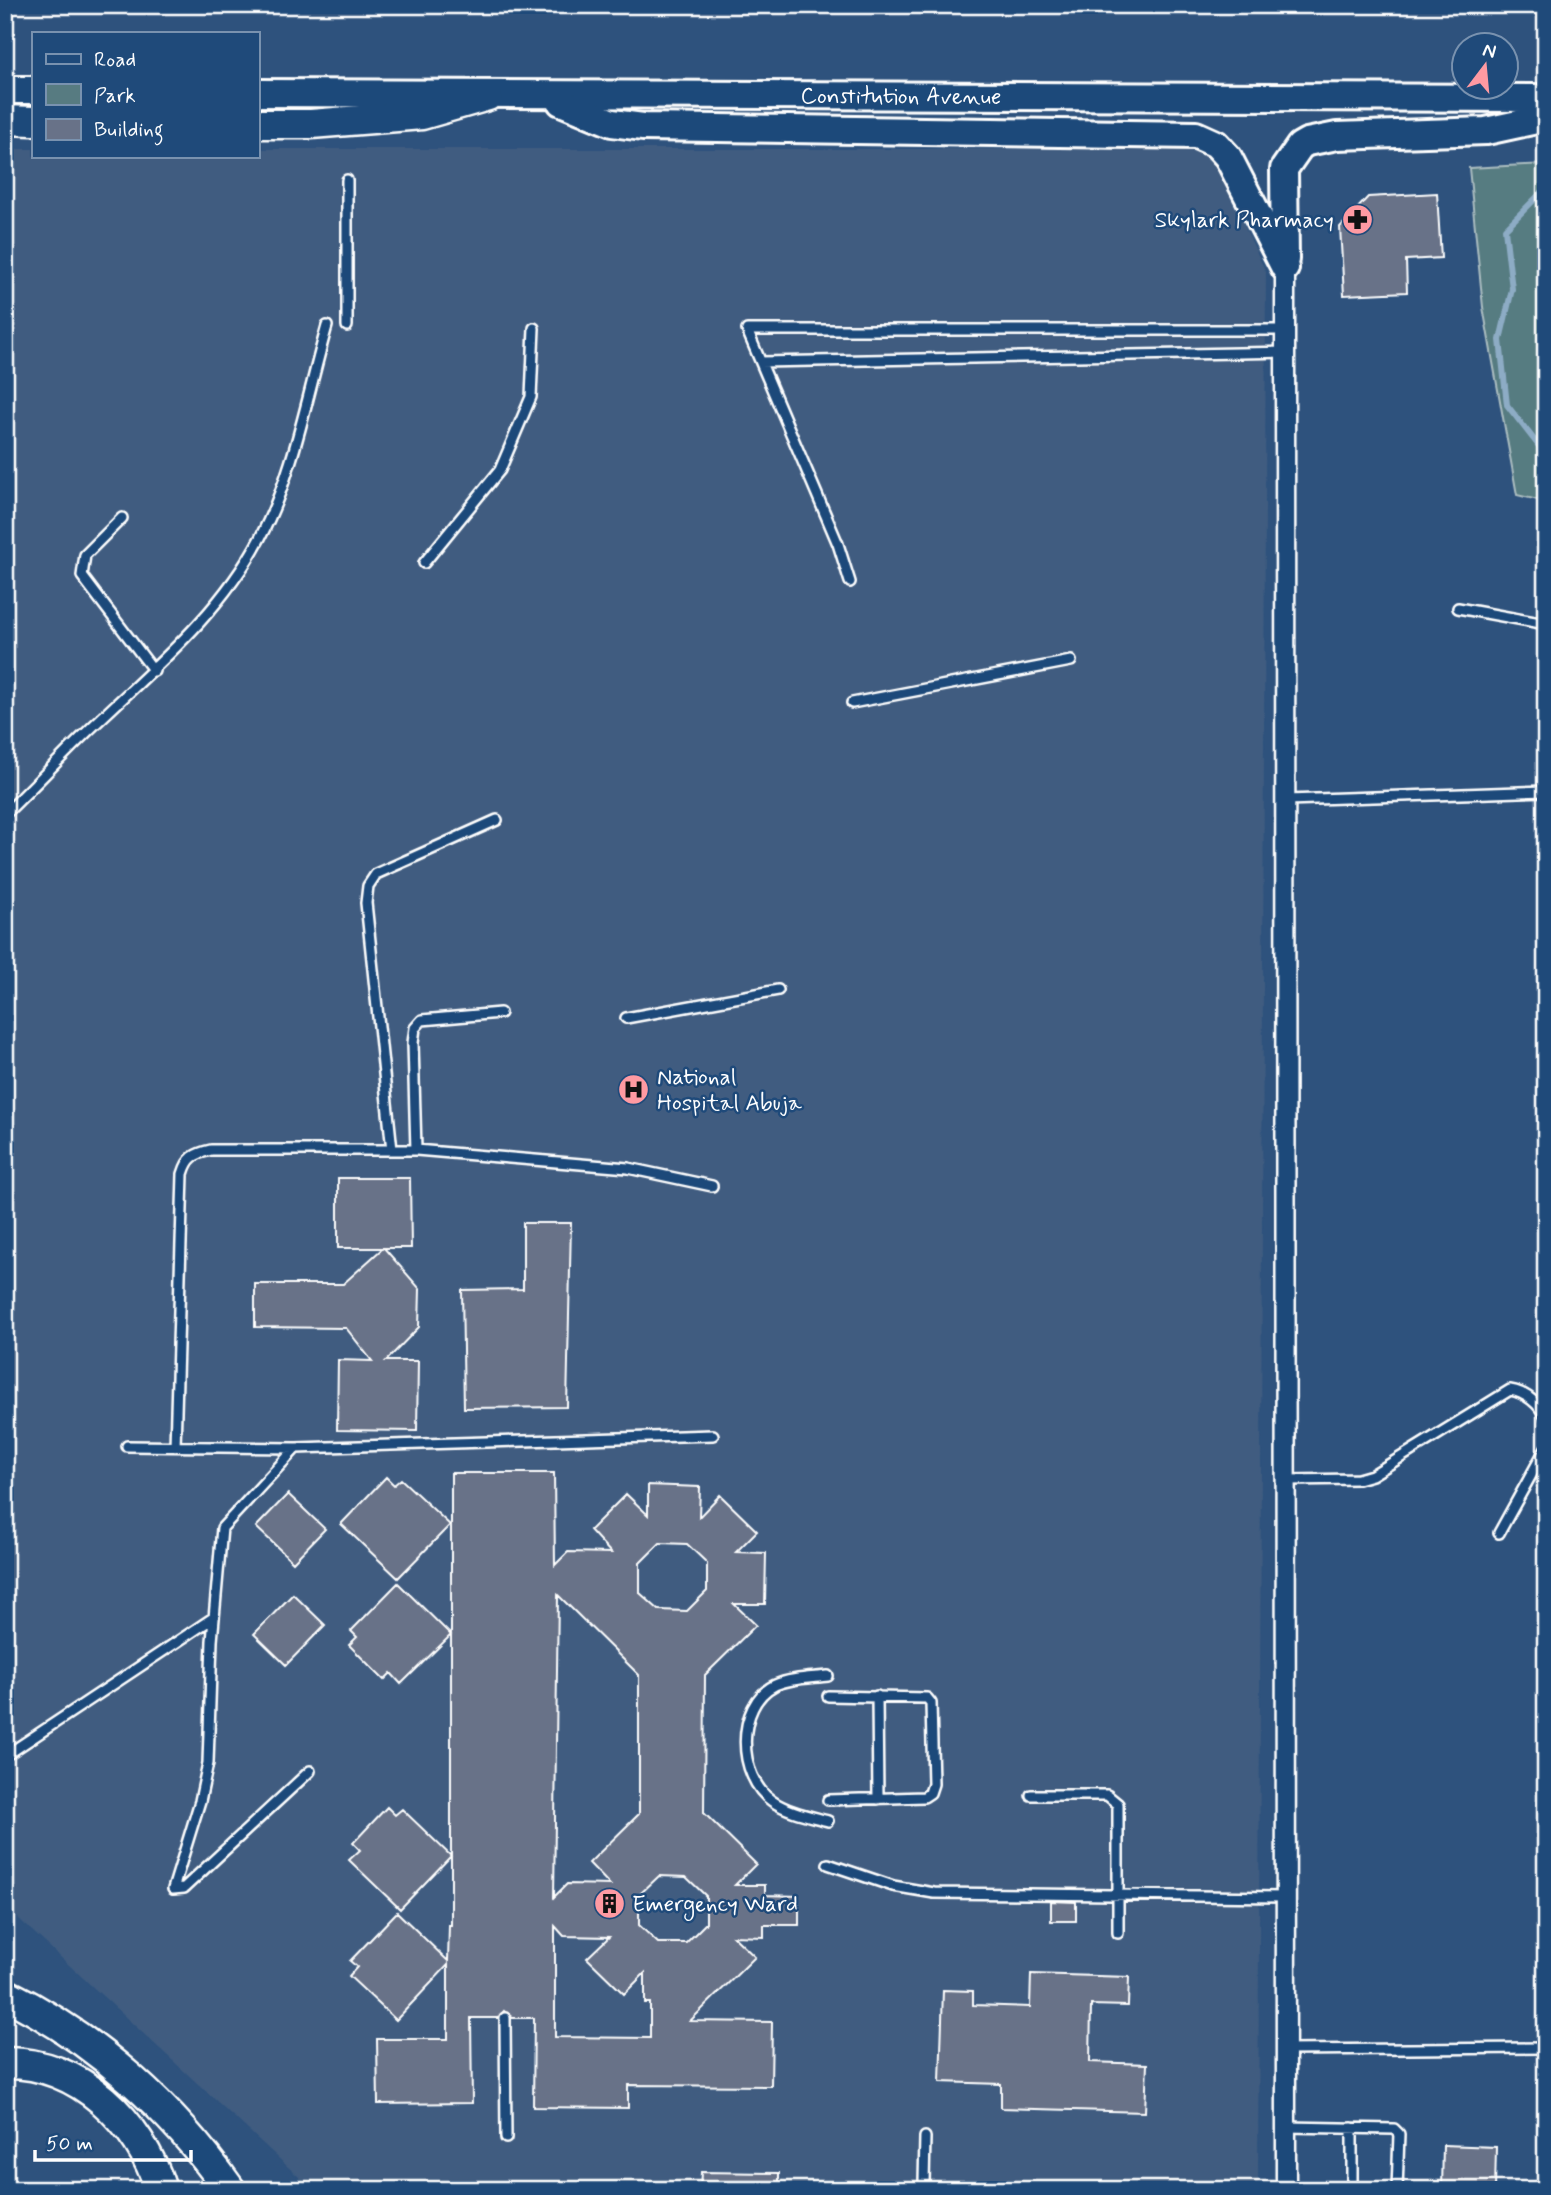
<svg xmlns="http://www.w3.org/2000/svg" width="1551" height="2195" font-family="Mynerve,sans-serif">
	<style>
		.built { fill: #3f5c80 }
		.green { fill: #577b81; stroke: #abbdc0; stroke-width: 2 }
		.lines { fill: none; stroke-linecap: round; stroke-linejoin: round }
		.stream { stroke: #8dacc5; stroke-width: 6 }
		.building { fill: #687288; stroke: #fff; stroke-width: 2; fill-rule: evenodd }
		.service-casing { stroke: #fff; stroke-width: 14 }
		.minor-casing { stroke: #fff; stroke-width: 23 }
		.primary-casing { stroke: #fff; stroke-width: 32 }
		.trunk-casing { stroke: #fff; stroke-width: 33 }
		.motorway-casing { stroke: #fff; stroke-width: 35 }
		.service { stroke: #1f4a7a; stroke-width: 9 }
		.minor { stroke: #1f4a7a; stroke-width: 18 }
		.primary { stroke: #1f4a7a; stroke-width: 26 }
		.trunk { stroke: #1f4a7a; stroke-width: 28 }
		.motorway { stroke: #1f4a7a; stroke-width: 30 }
		.labels { text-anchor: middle; stroke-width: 5; stroke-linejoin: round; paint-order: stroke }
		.street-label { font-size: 23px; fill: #fff; stroke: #1f4a7a }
		.poi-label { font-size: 23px; fill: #fff; stroke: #1f4a7a; text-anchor: start }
	</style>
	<rect width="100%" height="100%" fill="#2e527d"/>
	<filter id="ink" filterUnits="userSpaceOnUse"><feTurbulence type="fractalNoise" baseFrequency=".0143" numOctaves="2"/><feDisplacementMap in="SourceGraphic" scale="14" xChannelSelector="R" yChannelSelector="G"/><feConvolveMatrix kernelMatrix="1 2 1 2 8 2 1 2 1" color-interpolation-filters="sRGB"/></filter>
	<g filter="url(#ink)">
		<path class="built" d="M5,149H33V156H257V149H1208L1266,272L1258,2190H313L5,1906Z"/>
		<path class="green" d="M1546,164V502L1517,495L1483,307L1469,168Z"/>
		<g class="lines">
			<path class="stream" d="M1544,5L1546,18
				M1546,188L1505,229L1512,289L1500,340L1507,405L1546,455"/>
		</g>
		<path class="building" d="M1437,193L1441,258L1406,260L1407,292L1344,295L1340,227L1368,197Z
			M338,1178H410L411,1248H384L420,1289L419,1327L386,1361H418L417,1431L337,1430L338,1360L372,1361L346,1328L255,1327V1284H343L383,1248H338Z
			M523,1223H571L567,1407L464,1408L462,1290L523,1289Z
			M451,1473H554L555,1565L568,1552L611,1553L590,1530L626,1494L648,1515V1485L700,1487L699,1517L720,1495L757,1531L736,1552L766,1553L765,1604H734L756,1625L705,1675L704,1813L756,1864L735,1885H765V1895L799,1896V1925H764V1937L733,1936L755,1957L690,2021L772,2022L771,2086L628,2085V2108L533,2107L534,2018H512L504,2011L498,2018H471L472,2103L378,2104L377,2039H448V1965L396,2020L349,1976L357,1967L350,1961L397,1912L448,1961L449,1925H451ZM660,1543L687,1544L707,1563V1591L687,1611L659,1610L640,1593V1563ZM558,1595L639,1675V1814L589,1863L610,1885L567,1884L554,1897ZM659,1876L686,1877L706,1896V1923L686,1943H658L639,1925V1895ZM555,1926L564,1936L609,1937L587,1958L624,1994L645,1973V2003H650V2038L555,2037Z
			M386,1477L394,1485L401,1479L450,1525L398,1578L341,1524Z
			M288,1494L325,1529L293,1562L256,1527Z
			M398,1583L451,1635L401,1684L391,1673L384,1680L349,1645L357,1637L351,1631Z
			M293,1594L325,1625L286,1665L254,1634Z
			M387,1807L395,1815L402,1809L451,1856L400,1909L349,1860L360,1850L353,1843Z
			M1051,1901L1076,1902V1921H1051Z
			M1031,1974L1129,1977L1128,2006L1091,2005L1090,2062L1147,2064L1145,2112L1001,2108V2084L940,2082L943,1990L973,1991V2005L1030,2007Z
			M1443,2145L1496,2147L1495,2190H1442Z
			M701,2172L779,2173V2190H700Z"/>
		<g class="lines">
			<defs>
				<path id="service" d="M347,180V326
					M761,362L1287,352
					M122,518L85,555L82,576L154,671
					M424,563L500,470L531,397L534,328
					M850,582L838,544L747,330H1285
					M1458,608L1546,624
					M852,703L1071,661
					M1287,800L1546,791
					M5,814C33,787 60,758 88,731C150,671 219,616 260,538C294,473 307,396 327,326
					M626,1018L778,990
					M392,1150L366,903L368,886L376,874L497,820
					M416,1150L413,1043L415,1028L422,1020L500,1013
					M127,1446L296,1448L713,1435
					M175,1447L183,1174C188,1157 194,1154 211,1150H416L628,1168L712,1186
					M296,1448L222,1528L212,1641L208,1763L200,1801L173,1889L184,1888L310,1771
					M1286,1480L1358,1479L1372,1475L1510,1390C1525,1392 1540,1404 1546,1418
					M1499,1533L1546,1448
					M877,1696L878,1799
					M5,1756L213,1618
					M1031,1795H1107L1118,1804V1933
					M828,1800L924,1797L930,1793L933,1784L931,1703L927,1698L828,1696
					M828,1821C810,1816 788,1812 772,1801C737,1777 735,1705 775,1685C790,1678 812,1678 828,1676
					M828,1864L893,1886L934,1893L1286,1897
					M505,2018L506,2138
					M1286,2050L1546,2048
					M1286,2127L1394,2129L1399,2134L1397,2190
					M1352,2128V2190
					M925,2137L924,2183L929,2190"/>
				<path id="minor" d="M1285,268L1286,2190"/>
				<g id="primary">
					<path d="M5,90H33"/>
					<path id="s1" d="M257,93L1546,98"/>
					<path d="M561,102L612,123L643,127L1196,135L1216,144L1228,157L1285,268"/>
					<path d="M1285,259L1284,169L1300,146L1307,142L1337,136L1486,131L1546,118"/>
				</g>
				<path id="trunk" d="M5,120L33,121
					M257,124H311L422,115L488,96"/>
				<path id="motorway" d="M5,1994C96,2039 172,2108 230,2190
					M5,2063C80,2062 140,2122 161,2190"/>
			</defs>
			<use href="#service" class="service-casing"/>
			<use href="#minor" class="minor-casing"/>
			<use href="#primary" class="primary-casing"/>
			<use href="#trunk" class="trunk-casing"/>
			<use href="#motorway" class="motorway-casing"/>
			<use href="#service" class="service"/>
			<use href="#minor" class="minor"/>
			<use href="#primary" class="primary"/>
			<use href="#trunk" class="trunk"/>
			<use href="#motorway" class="motorway"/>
		</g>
	</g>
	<defs>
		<symbol id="pharmacy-disc" viewBox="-11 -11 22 22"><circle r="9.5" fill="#ff9aa2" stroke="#1f4a7a"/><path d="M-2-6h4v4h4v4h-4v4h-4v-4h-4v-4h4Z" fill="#111"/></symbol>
		<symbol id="hospital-disc" viewBox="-11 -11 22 22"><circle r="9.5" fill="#ff9aa2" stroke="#1f4a7a"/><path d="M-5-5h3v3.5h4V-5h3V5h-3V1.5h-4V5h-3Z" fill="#111"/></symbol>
		<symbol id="building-disc" viewBox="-11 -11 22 22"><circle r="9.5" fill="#ff9aa2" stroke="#1f4a7a"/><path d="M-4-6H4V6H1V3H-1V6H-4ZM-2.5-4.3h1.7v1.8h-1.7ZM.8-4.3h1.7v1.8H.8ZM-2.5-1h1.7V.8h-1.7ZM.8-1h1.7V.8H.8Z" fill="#111"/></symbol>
	</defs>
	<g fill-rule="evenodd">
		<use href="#pharmacy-disc" x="1340" y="202" width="35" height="35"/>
		<use href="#hospital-disc" x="616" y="1072" width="35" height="35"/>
		<use href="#building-disc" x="592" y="1886" width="35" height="35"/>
	</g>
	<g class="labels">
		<g class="street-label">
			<text dy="8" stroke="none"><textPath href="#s1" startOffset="644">Constitution Avenue</textPath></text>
		</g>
		<g class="poi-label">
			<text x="1334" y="227" text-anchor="end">Skylark Pharmacy</text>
			<text x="657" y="1084">National<tspan x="657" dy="26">Hospital Abuja</tspan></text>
			<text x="632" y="1911">Emergency Ward</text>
		</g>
	</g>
	<rect width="1551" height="2195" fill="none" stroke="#1f4a7a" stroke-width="28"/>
	<rect x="14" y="14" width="1523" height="2167" fill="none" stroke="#fff" stroke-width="2.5" filter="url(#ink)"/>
	<rect x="32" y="32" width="228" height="126" fill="#1f4a7a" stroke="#7992af" stroke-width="2"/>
	<rect x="46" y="54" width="35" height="10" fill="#1f4a7a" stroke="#7992af" stroke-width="2"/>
	<text x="94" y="66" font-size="21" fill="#ffffff">Road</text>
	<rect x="46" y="84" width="35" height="21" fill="#577b81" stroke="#7992af" stroke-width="2"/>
	<text x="94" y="102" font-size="21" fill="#ffffff">Park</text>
	<rect x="46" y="119" width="35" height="21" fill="#687288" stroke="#7992af" stroke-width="2"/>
	<text x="94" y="136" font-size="21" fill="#ffffff">Building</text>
	<g transform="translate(1485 66) rotate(16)"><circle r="33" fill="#1f4a7a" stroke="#7992af" stroke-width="2"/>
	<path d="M0-5L12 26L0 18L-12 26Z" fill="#ff9aa2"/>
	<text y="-10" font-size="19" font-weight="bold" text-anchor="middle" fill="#ffffff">N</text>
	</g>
	<path d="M35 2150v10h156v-10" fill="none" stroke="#ffffff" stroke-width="3.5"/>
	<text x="46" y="2150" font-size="21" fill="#ffffff" stroke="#1f4a7a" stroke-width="5" paint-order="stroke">50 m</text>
</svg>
